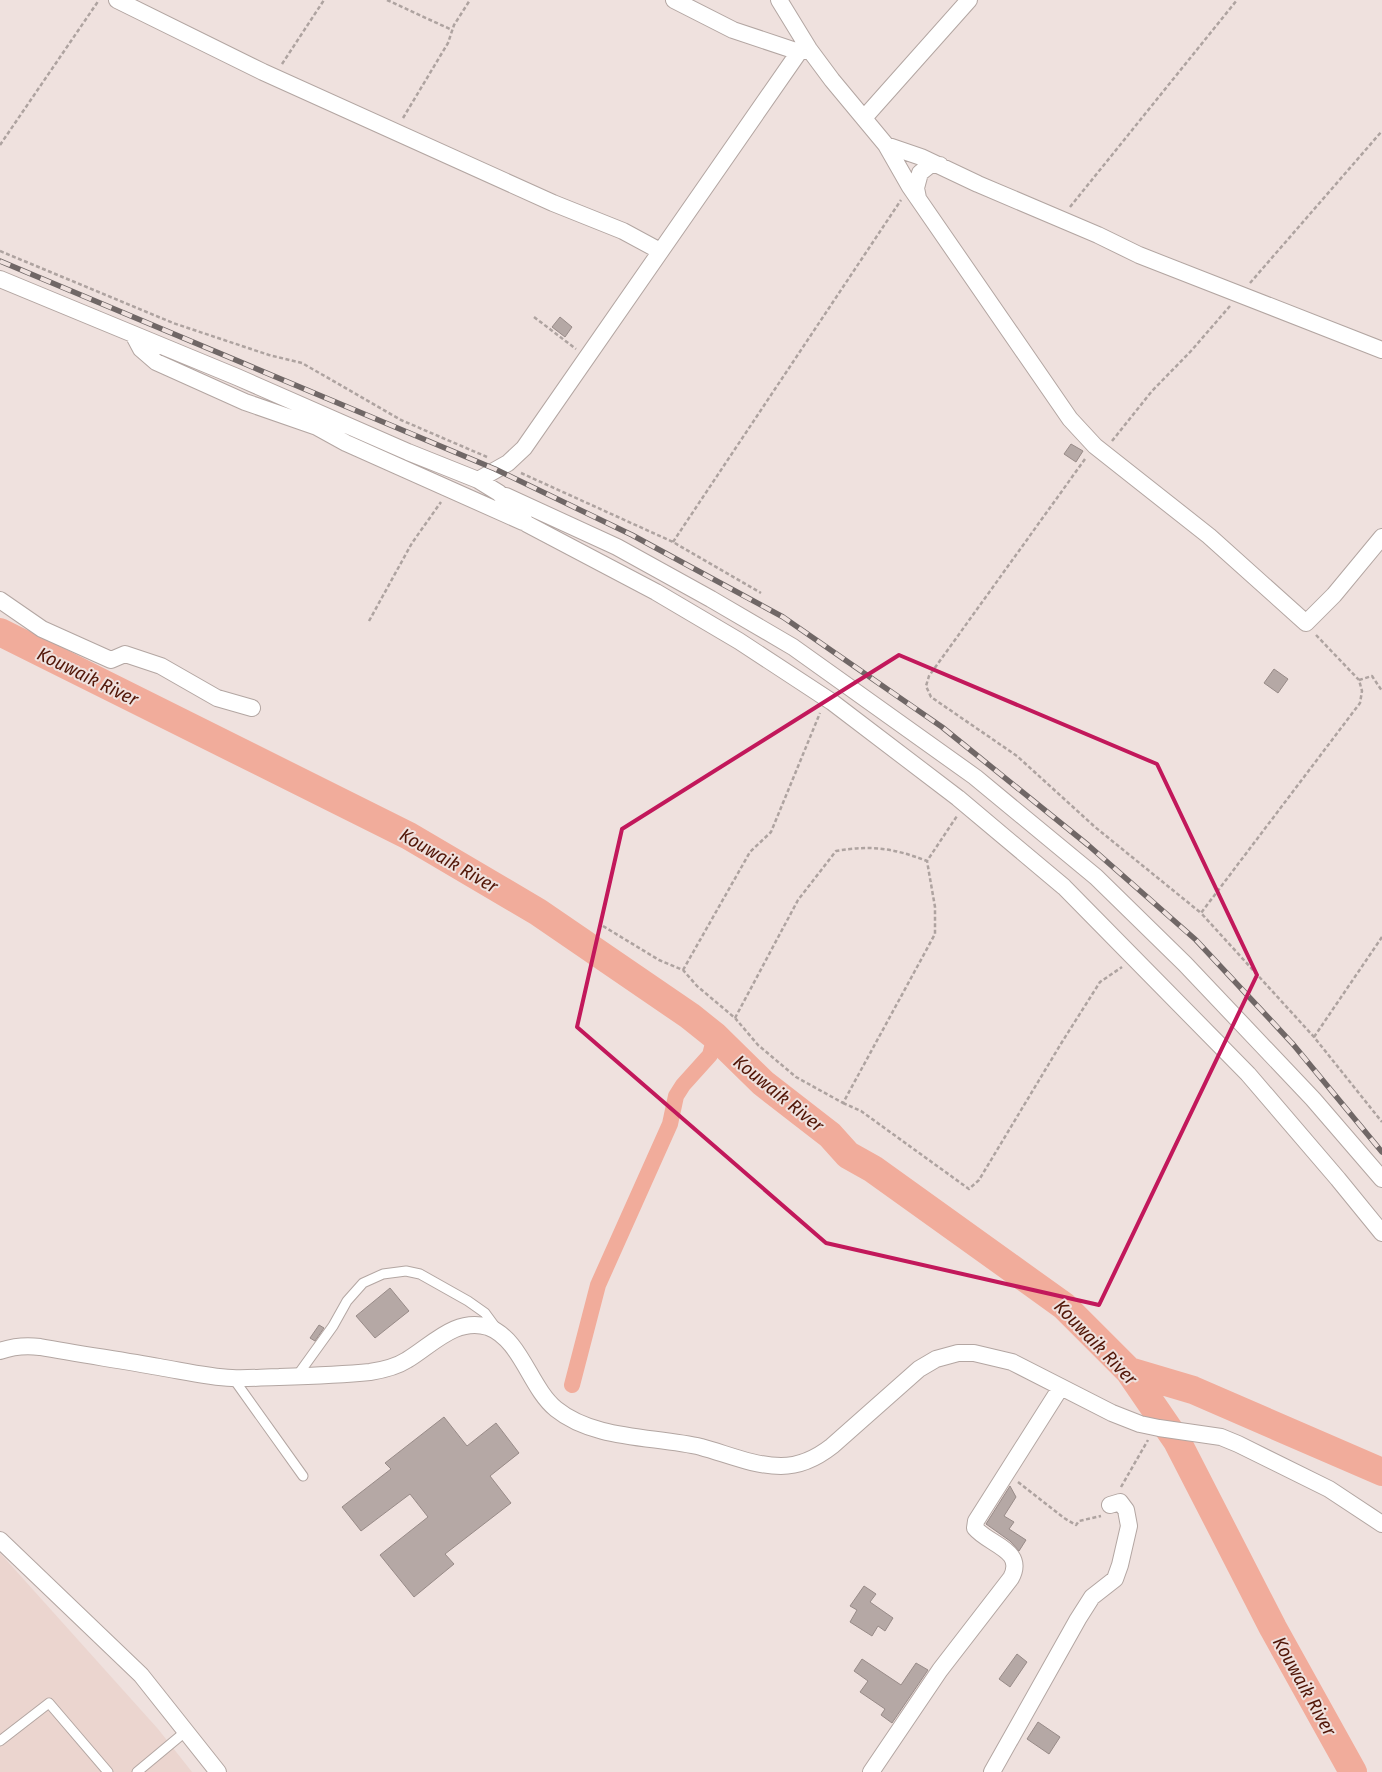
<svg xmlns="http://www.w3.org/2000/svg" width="1382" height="1772" font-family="'Fira Sans Condensed',sans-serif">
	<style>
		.built { fill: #ebd5cf }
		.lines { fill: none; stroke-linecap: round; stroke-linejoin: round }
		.canal { stroke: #f1ac9b; stroke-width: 16 }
		.river { stroke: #f1ac9b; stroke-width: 28 }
		.building { fill: #b5a8a5; stroke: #988b88 }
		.service-casing { stroke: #b3a6a2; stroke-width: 11 }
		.minor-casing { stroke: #b3a6a2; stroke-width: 18 }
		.path { stroke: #aea3a0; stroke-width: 2.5; stroke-dasharray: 4 2.5; stroke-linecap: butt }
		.service { stroke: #fff; stroke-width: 9 }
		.minor { stroke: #fff; stroke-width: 16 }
		.rail-casing { stroke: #706766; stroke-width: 5.5 }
		.rail { stroke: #efe1de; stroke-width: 4; stroke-dasharray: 11; stroke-linecap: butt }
		.marked { fill: none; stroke: #c2185b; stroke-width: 4; stroke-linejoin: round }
		.labels { text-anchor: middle; stroke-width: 4; stroke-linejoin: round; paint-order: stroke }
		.water-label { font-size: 19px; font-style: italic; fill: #521607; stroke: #efe1de }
	</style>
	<rect width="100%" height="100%" fill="#efe1de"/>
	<path class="built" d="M0,1553L158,1729L192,1772H0Z"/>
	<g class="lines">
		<path class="canal" d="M572,1385L598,1285L670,1124L676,1096L683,1085L710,1055L715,1036"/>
		<path class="river" d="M0,632L409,836L538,912L690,1016L715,1036L763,1083L830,1135L848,1155L873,1169L1064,1306L1129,1371L1177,1441L1273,1628L1353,1772
			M1129,1371L1193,1390L1382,1472"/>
	</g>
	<path class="building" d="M560,317L572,327L565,337L552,327Z
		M1071,444L1083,451L1076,462L1064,454Z
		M1274,669L1288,679L1278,693L1264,683Z
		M390,1288L409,1311L375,1338L356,1316Z
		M319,1325L324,1328L315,1341L310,1338Z
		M444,1417L467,1446L496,1423L519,1453L490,1476L511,1503L445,1554L454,1564L414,1597L380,1555L428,1517L410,1494L361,1531L342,1507L391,1469L385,1463Z
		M1010,1486L1016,1497L1004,1516L1014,1522L1009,1529L1026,1540L1019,1551L1010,1541L986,1524Z
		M864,1586L876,1594L870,1602L893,1618L885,1631L878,1626L872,1636L850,1622L857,1610L850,1606Z
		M1017,1654L1027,1662L1010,1687L999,1679Z
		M862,1659L901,1685L916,1663L928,1670L892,1723L881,1715L885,1709L860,1692L868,1681L854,1671Z
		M1038,1722L1060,1737L1049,1754L1027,1739Z"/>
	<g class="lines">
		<defs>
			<path id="service" d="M297,1376L333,1326L347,1301L363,1283L383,1274L406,1271L420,1274L468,1301L485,1313L496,1328
				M233,1378L303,1476
				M0,1741L49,1703L108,1772
				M137,1772L185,1732"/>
			<path id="minor" d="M117,0L263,72L553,203L623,231L660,251
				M674,0L733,30L799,52
				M779,0L809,49L832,80L886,145L910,187L1070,419L1095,446L1209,536L1306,623L1334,595L1382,537
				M809,49L799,52L524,448L508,463L478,480L499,493L527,524L656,592L739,641L832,702L958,798L1064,887L1248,1074L1338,1179L1382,1233
				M864,118L969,0
				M886,145L921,157L978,184L1098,235L1139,255L1382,350
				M918,198L916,188L920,173L930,165H940
				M0,279L237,377L408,452L478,480
				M133,334L141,349L156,362L245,402L317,427
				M302,406L317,427L346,443L523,522
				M506,496L617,547L711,599L793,647L975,777L1096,877L1185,964L1313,1099L1382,1179
				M0,600L42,629L111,660L125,654L161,666L217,698L252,708
				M0,1351C14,1346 25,1345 40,1347C79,1354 119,1360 159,1367C183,1371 208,1377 232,1378C247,1379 264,1377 279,1377C310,1376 340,1375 370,1372C383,1370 396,1367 407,1360C432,1345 456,1317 488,1327C521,1339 530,1388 556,1409C594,1440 654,1436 701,1447C727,1454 754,1466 781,1466C800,1466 818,1457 832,1446L919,1369L936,1359L958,1353H974L1012,1362L1112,1413L1140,1424L1159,1428L1221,1437L1238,1444L1329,1489L1382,1524
				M0,1540L141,1675L218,1772
				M871,1772L940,1670L1011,1578C1026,1550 989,1545 975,1528L976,1521L1061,1387
				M992,1772L1078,1619L1092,1597L1115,1579L1120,1565L1129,1526L1126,1510L1120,1502L1110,1505"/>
		</defs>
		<use href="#service" class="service-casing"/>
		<use href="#minor" class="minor-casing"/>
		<path class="path" d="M387,0L452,30
			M282,64L324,0
			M403,118L448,43L454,25L470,0
			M0,145L99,0
			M1070,207L1237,0
			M0,251L173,323L269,355L302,363L401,420L487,457
			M1250,283L1382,131
			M534,317L576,349
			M1112,441L1152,391L1191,351L1230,306
			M1085,459L929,676L926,686L931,697L1017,756L1095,827L1201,913
			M521,473L673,542L761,593
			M673,542L901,200
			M369,621L412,543L441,502
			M1316,635L1359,680L1362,691L1360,703L1201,913L1314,1037L1382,1122
			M1359,680L1372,676L1382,691
			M603,926L659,960L683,970L697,986L735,1018L758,1045L796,1077L843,1103L935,934V907L927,861
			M683,970L750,852L771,832L820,713
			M735,1018L798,900L836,851C872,845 893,848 927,861L957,816
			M1314,1037L1382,937
			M843,1103L861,1111L969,1189L979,1180L1062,1042L1100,982L1122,967
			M1018,1482L1064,1518L1076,1525L1079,1521L1101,1516
			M1121,1487L1148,1440"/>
		<use href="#service" class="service"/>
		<use href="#minor" class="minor"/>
		<defs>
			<path id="rail" d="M0,261L495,469L632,535L783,617L942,727L1088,845L1196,940L1292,1043L1382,1152"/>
		</defs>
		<use href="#rail" class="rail-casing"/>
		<use href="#rail" class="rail"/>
	</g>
	<path class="marked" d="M899,655L1157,764L1257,975L1099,1305L826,1243L577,1027L622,829Z"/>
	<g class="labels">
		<g class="water-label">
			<text transform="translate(88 676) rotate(26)" y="7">Kouwaik River</text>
			<text transform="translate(449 860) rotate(30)" y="7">Kouwaik River</text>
			<text transform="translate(779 1093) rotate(39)" y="7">Kouwaik River</text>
			<text transform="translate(1096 1342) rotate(46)" y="7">Kouwaik River</text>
			<text transform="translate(1305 1686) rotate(61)" y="7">Kouwaik River</text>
		</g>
	</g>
</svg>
